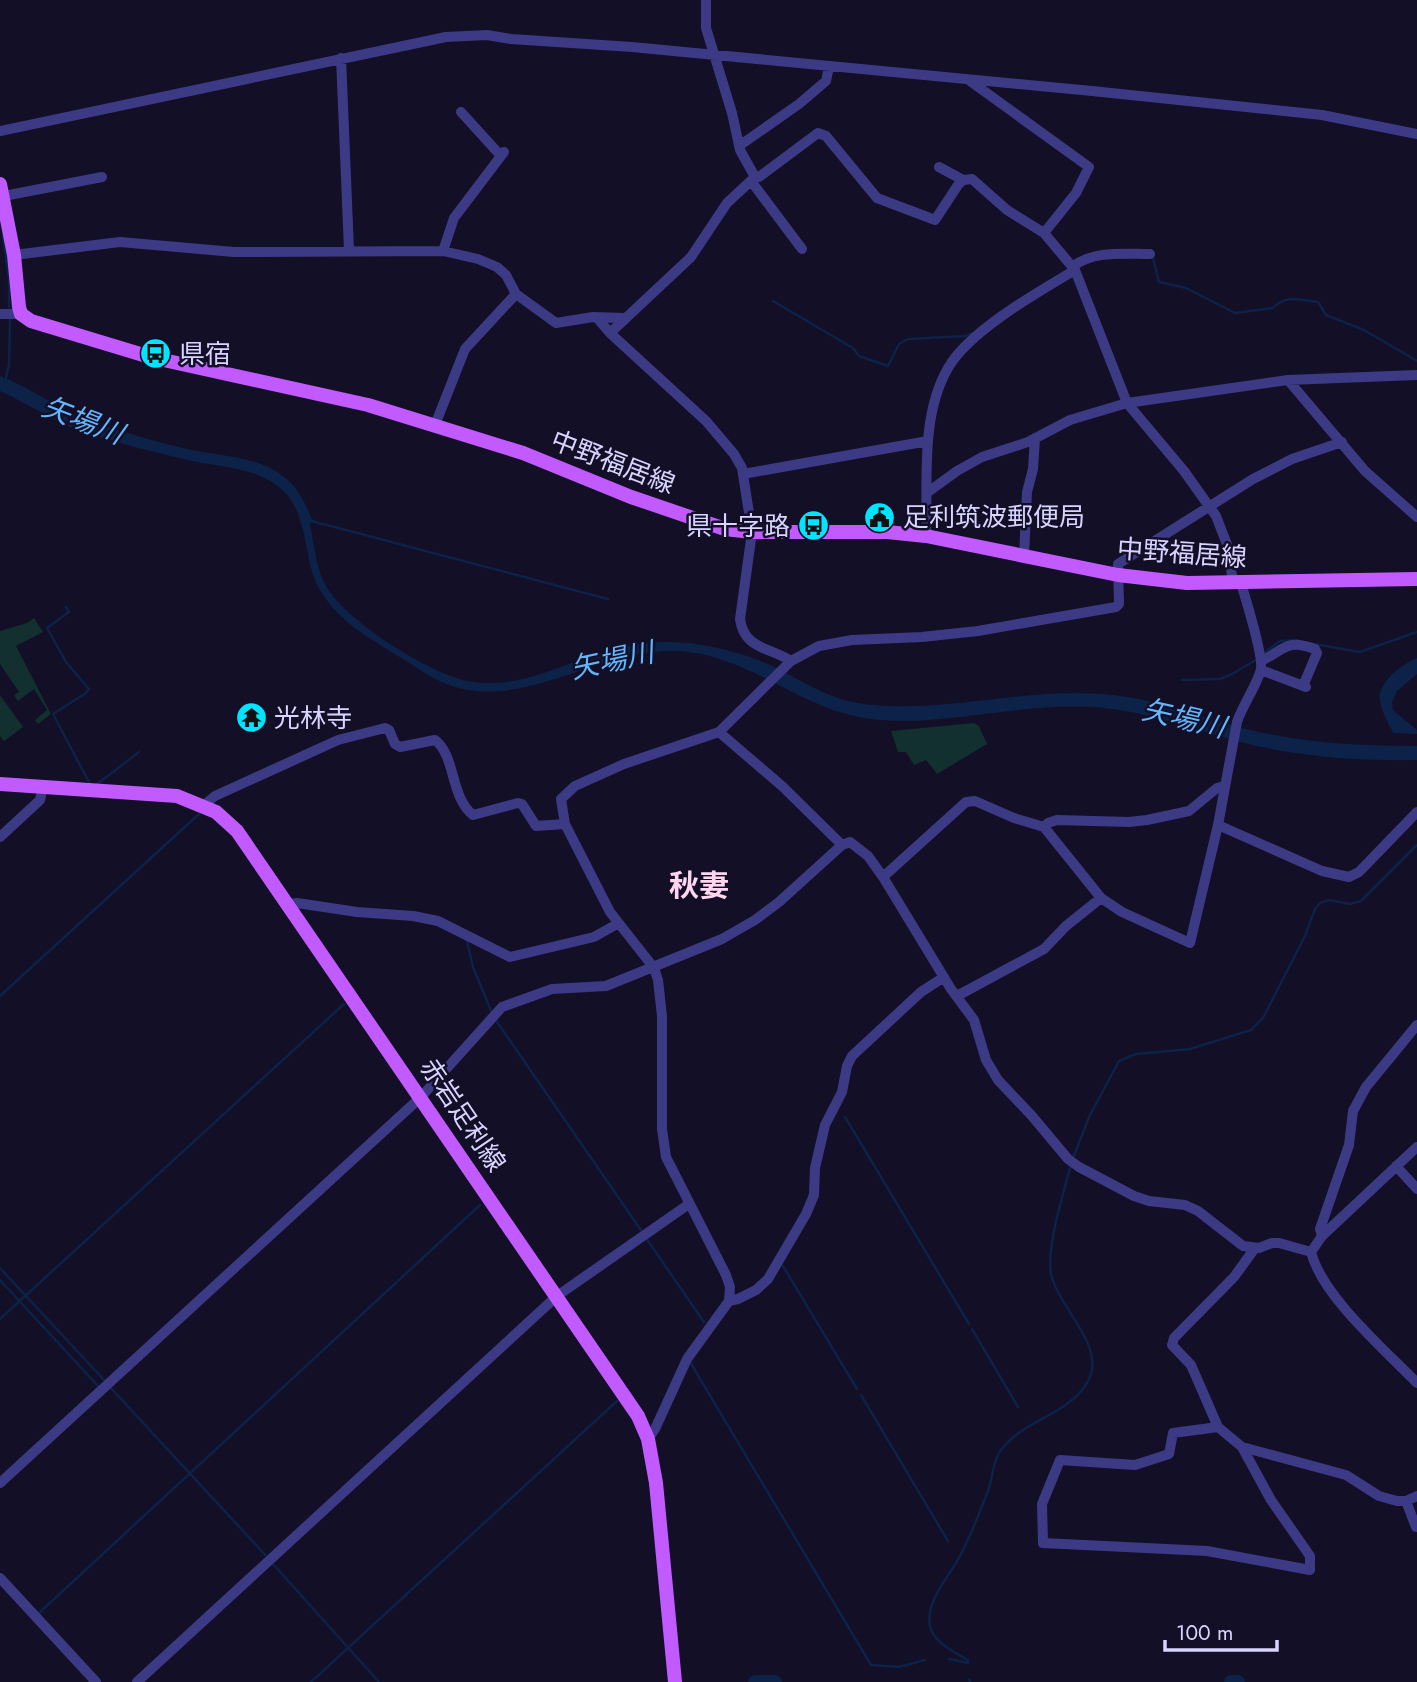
<svg xmlns="http://www.w3.org/2000/svg" width="1417" height="1682" font-family="Jost,'Noto Sans JP',sans-serif">
	<style>
		.green { fill: #12302f }
		.water { fill: #0c2248 }
		.lines { fill: none; stroke-linecap: round; stroke-linejoin: round }
		.stream { stroke: #0c2248; stroke-width: 2.5 }
		.river { stroke: #0c2248; stroke-width: 14 }
		.minor { stroke: #3d3a85; stroke-width: 10 }
		.major { stroke: #c25bff; stroke-width: 14 }
		.labels { text-anchor: middle; stroke-width: 5; stroke-linejoin: round; paint-order: stroke }
		.poi-label { font-size: 26px; fill: #d9d4ff; stroke: #130f26; text-anchor: start }
		.street-label { font-size: 26px; fill: #d9d4ff; stroke: #130f26 }
		.water-label { font-size: 28px; font-style: italic; fill: #62b6ff; stroke: #130f26 }
		.quarter-label { font-size: 30px; font-weight: bold; fill: #ffd6f0; stroke: #130f26 }
	</style>
	<rect width="100%" height="100%" fill="#130f26"/>
	<path class="green" d="M34,618L43,632L16,646L51,714L38,724L35,720L47,710L34,689L18,701L14,695L19,692L0,664V631L27,623Z
		M0,695L23,727L4,741L0,736Z
		M974,723L979,726L987,744L937,774L926,760L914,765L906,752H898L891,731Z"/>
	<path class="water" d="M0,376C32,388 59,410 91,421C121,431 152,441 183,448C230,459 283,454 306,506C309,514 314,518 310,525C314,544 316,567 325,584C342,619 430,674 468,681C524,692 574,656 627,646C646,642 667,641 687,643C709,645 738,652 758,660C795,674 822,699 864,704C940,714 1021,688 1101,694C1150,697 1195,715 1242,728C1300,743 1358,746 1417,746V760C1357,761 1296,757 1237,741C1189,728 1143,710 1092,707C1018,702 937,730 865,718C801,708 753,660 689,652C603,642 524,716 444,683C429,677 416,667 403,659C367,637 328,616 313,575C304,546 305,508 280,488C254,466 216,467 183,459C153,452 122,444 92,435C59,425 31,405 0,391Z
		M1417,658V674L1397,691L1392,702L1393,710L1417,730V734L1393,733C1389,724 1382,713 1380,702C1376,683 1402,664 1417,658Z"/>
	<g class="lines">
		<path class="stream" d="M3,235L9,280V312
			M1150,257L1153,258L1159,282L1186,288L1235,313L1273,308C1286,294 1301,300 1318,302L1326,315L1364,330L1417,361
			M773,301L853,348L859,356L888,366L899,344L908,339L966,336L972,333
			M5,382L9,365L10,319
			M310,520L321,524
			M323,524L608,599
			M66,607L69,612L47,628L66,662L89,689L86,693L53,714L90,784
			M1314,644L1360,652L1417,632
			M1263,654L1280,641L1297,640
			M1182,680L1220,679L1232,674L1256,660
			M96,785L139,752
			M467,941L473,967L492,1013
			M0,996L199,814
			M495,1019L643,1233
			M845,1117L969,1324
			M1073,1158L1090,1115L1119,1061L1136,1054L1190,1049L1251,1030L1263,1018L1305,936L1315,909L1320,903L1329,900L1350,904L1361,901L1417,845
			M646,1238L704,1322
			M783,1266L857,1389
			M0,1268L105,1381
			M0,1280L98,1386
			M0,1319L344,1004
			M972,1329L1018,1407
			M690,1362L871,1665L899,1667L925,1660
			M109,1386L269,1559
			M861,1395L948,1541
			M273,1564L379,1682
			M39,1613L480,1205
			M949,1659L968,1663
			M968,1663V1660C953,1651 934,1643 930,1626C925,1600 951,1575 961,1554C971,1534 980,1512 988,1491C993,1476 993,1458 1004,1446C1027,1420 1069,1413 1087,1383C1108,1348 1062,1312 1052,1278C1044,1254 1064,1191 1071,1164
			M969,1679L970,1682
			M311,1682L617,1401"/>
		<path class="river" d="M755,1682H775
			M1231,1682H1238"/>
		<path class="minor" d="M706,0V28L732,113L740,150L755,177
			M341,58L349,250
			M970,81L1089,167L1076,193L1044,233
			M461,112L501,156
			M0,131L446,37L487,35L511,39L632,47L1092,91L1322,115L1417,134
			M739,146L799,104L826,81L829,67
			M939,167L963,180
			M751,181L802,249
			M4,196L102,177
			M443,251L454,218L504,152
			M14,255L120,242L234,252L443,251L478,259L497,267L506,275L516,294L556,323L593,317L624,318
			M1072,267C1094,250 1123,254 1150,254
			M0,314H21
			M598,319L610,333L706,421L734,454L742,468L752,532L740,619C744,649 769,647 791,661
			M610,333L691,257L727,203L755,177H759L818,133L826,136L877,198L935,220L958,185L963,180L972,179L1007,210L1044,233L1075,270L1127,403L1184,471L1216,516L1228,547L1233,583
			M1288,380L1365,471L1417,517
			M435,425L465,349L516,294
			M743,474L928,441
			M928,492L957,471L982,457L1028,442L1070,420L1127,403L1288,380L1417,375
			M926,536C928,483 920,416 948,368C969,331 1038,292 1075,270
			M1024,556L1027,492L1033,469L1035,438
			M1261,661C1285,650 1285,638 1315,649L1317,653L1303,686
			M1261,670L1306,687
			M719,732L782,786L842,845
			M204,805L215,796L338,740L385,728L389,730L395,744L400,747L435,740C456,756 450,797 473,815L518,803L522,804L536,826L565,824
			M1218,825L1322,871L1349,877L1359,872L1417,812
			M1044,827L1048,823L1057,820L1129,822L1147,820L1189,811L1217,788L1224,786
			M0,837L40,800L43,786
			M883,877L966,802L975,801L1014,818L1044,827L1101,898L1122,912L1190,943L1218,825L1237,722C1242,706 1260,680 1261,668C1263,654 1246,600 1241,583
			M289,904L297,903L357,912L413,916L438,921L510,957L594,937L617,924
			M957,996L1044,949L1066,926L1101,898
			M1417,1147L1322,1236L1311,1252C1322,1296 1385,1350 1417,1383
			M1396,1166L1417,1189
			M1322,1236L1320,1229L1349,1145L1353,1111L1366,1087L1417,1025
			M1255,1248L1234,1277L1174,1338L1172,1345L1191,1365L1218,1427L1242,1447L1346,1475L1379,1496L1397,1501H1406L1417,1496
			M729,1301L738,1299L756,1290L768,1279L806,1214L814,1195L815,1168L825,1125L842,1092L847,1066L852,1056L921,992L944,977
			M1218,1427L1173,1433L1169,1454L1135,1465L1060,1460L1042,1504L1043,1543L1207,1551L1310,1570V1556L1271,1500L1242,1447
			M648,1439L655,1429L687,1359L729,1301L730,1287L726,1275L666,1157L662,1129V1016L658,980L654,968L610,912L565,824L561,799L575,786L624,764L719,732L791,661L819,646L852,640L922,637L978,631L1116,607L1119,604L1118,564L1253,479L1292,459L1342,442
			M0,1483L421,1097L502,1007L552,989L606,986L722,939L755,920L779,902L842,845L850,842L868,856L883,877L951,989L974,1020L986,1060L998,1080L1032,1116L1068,1159L1079,1167L1134,1196L1149,1201L1185,1205L1198,1211L1243,1246L1259,1248L1272,1243H1279L1311,1252
			M1406,1501L1416,1527
			M0,1578L96,1682
			M137,1682L557,1296L689,1204"/>
		<path class="major" d="M0,184L14,255L19,307L21,314L31,321L150,357L368,405L523,453L631,497L725,529L752,532H887L926,536L1118,575L1187,583L1417,579
			M0,784L177,796L216,812L237,831L638,1416L648,1439L656,1483L675,1682"/>
	</g>
	<defs>
		<symbol id="bus-disc" viewBox="-11 -11 22 22"><circle r="9.5" fill="#00e5ff" stroke="#130f26"/><path d="M-5-6H5V4H4V6H2V4H-2V6H-4V4H-5ZM-3.5-4V0h7V-4ZM-3.5 1.2v1.5H-2V1.2ZM2 1.2v1.5H3.5V1.2Z" fill="#111"/></symbol>
		<symbol id="civic-disc" viewBox="-11 -11 22 22"><circle r="9.5" fill="#00e5ff" stroke="#130f26"/><path d="M-.6-6.5H3V-4.5H.6V-3L4-1V1h2V6H-6V1h2V-1L-.6-3ZM-1.2 2.5V6h2.4V2.5Z" fill="#111"/></symbol>
		<symbol id="temple-disc" viewBox="-11 -11 22 22"><circle r="9.5" fill="#00e5ff" stroke="#130f26"/><path d="M0-6L5-2H3V0L6.5 2.5H4V6H1.5V3h-3V6H-4V2.5H-6.5L-3 0V-2H-5Z" fill="#111"/></symbol>
	</defs>
	<g fill-rule="evenodd">
		<use href="#bus-disc" x="138" y="336" width="35" height="35"/>
		<use href="#civic-disc" x="862" y="500" width="35" height="35"/>
		<use href="#bus-disc" x="796" y="508" width="35" height="35"/>
		<use href="#temple-disc" x="234" y="700" width="35" height="35"/>
	</g>
	<g class="labels">
		<g class="poi-label">
			<text x="179" y="363">県宿</text>
			<text x="903" y="526">足利筑波郵便局</text>
			<text x="790" y="535" text-anchor="end">県十字路</text>
			<text x="274" y="727">光林寺</text>
		</g>
		<g class="street-label">
			<text transform="translate(613 462) rotate(21)" y="9">中野福居線</text>
			<text transform="translate(1182 553) rotate(4)" y="9">中野福居線</text>
			<text transform="translate(463 1115) rotate(56)" y="9">赤岩足利線</text>
		</g>
		<g class="water-label">
			<text transform="translate(83 420) rotate(21)" y="10">矢場川</text>
			<text transform="translate(612 660) rotate(-12)" y="10">矢場川</text>
			<text transform="translate(1184 718) rotate(13)" y="10">矢場川</text>
		</g>
		<g class="quarter-label">
			<text x="699" y="896">秋妻</text>
		</g>
	</g>
	<path d="M1165 1640v10h112v-10" fill="none" stroke="#d9d4ff" stroke-width="3.5"/>
	<text x="1176" y="1640" font-size="21" fill="#d9d4ff" stroke="#130f26" stroke-width="5" paint-order="stroke">100 m</text>
</svg>
